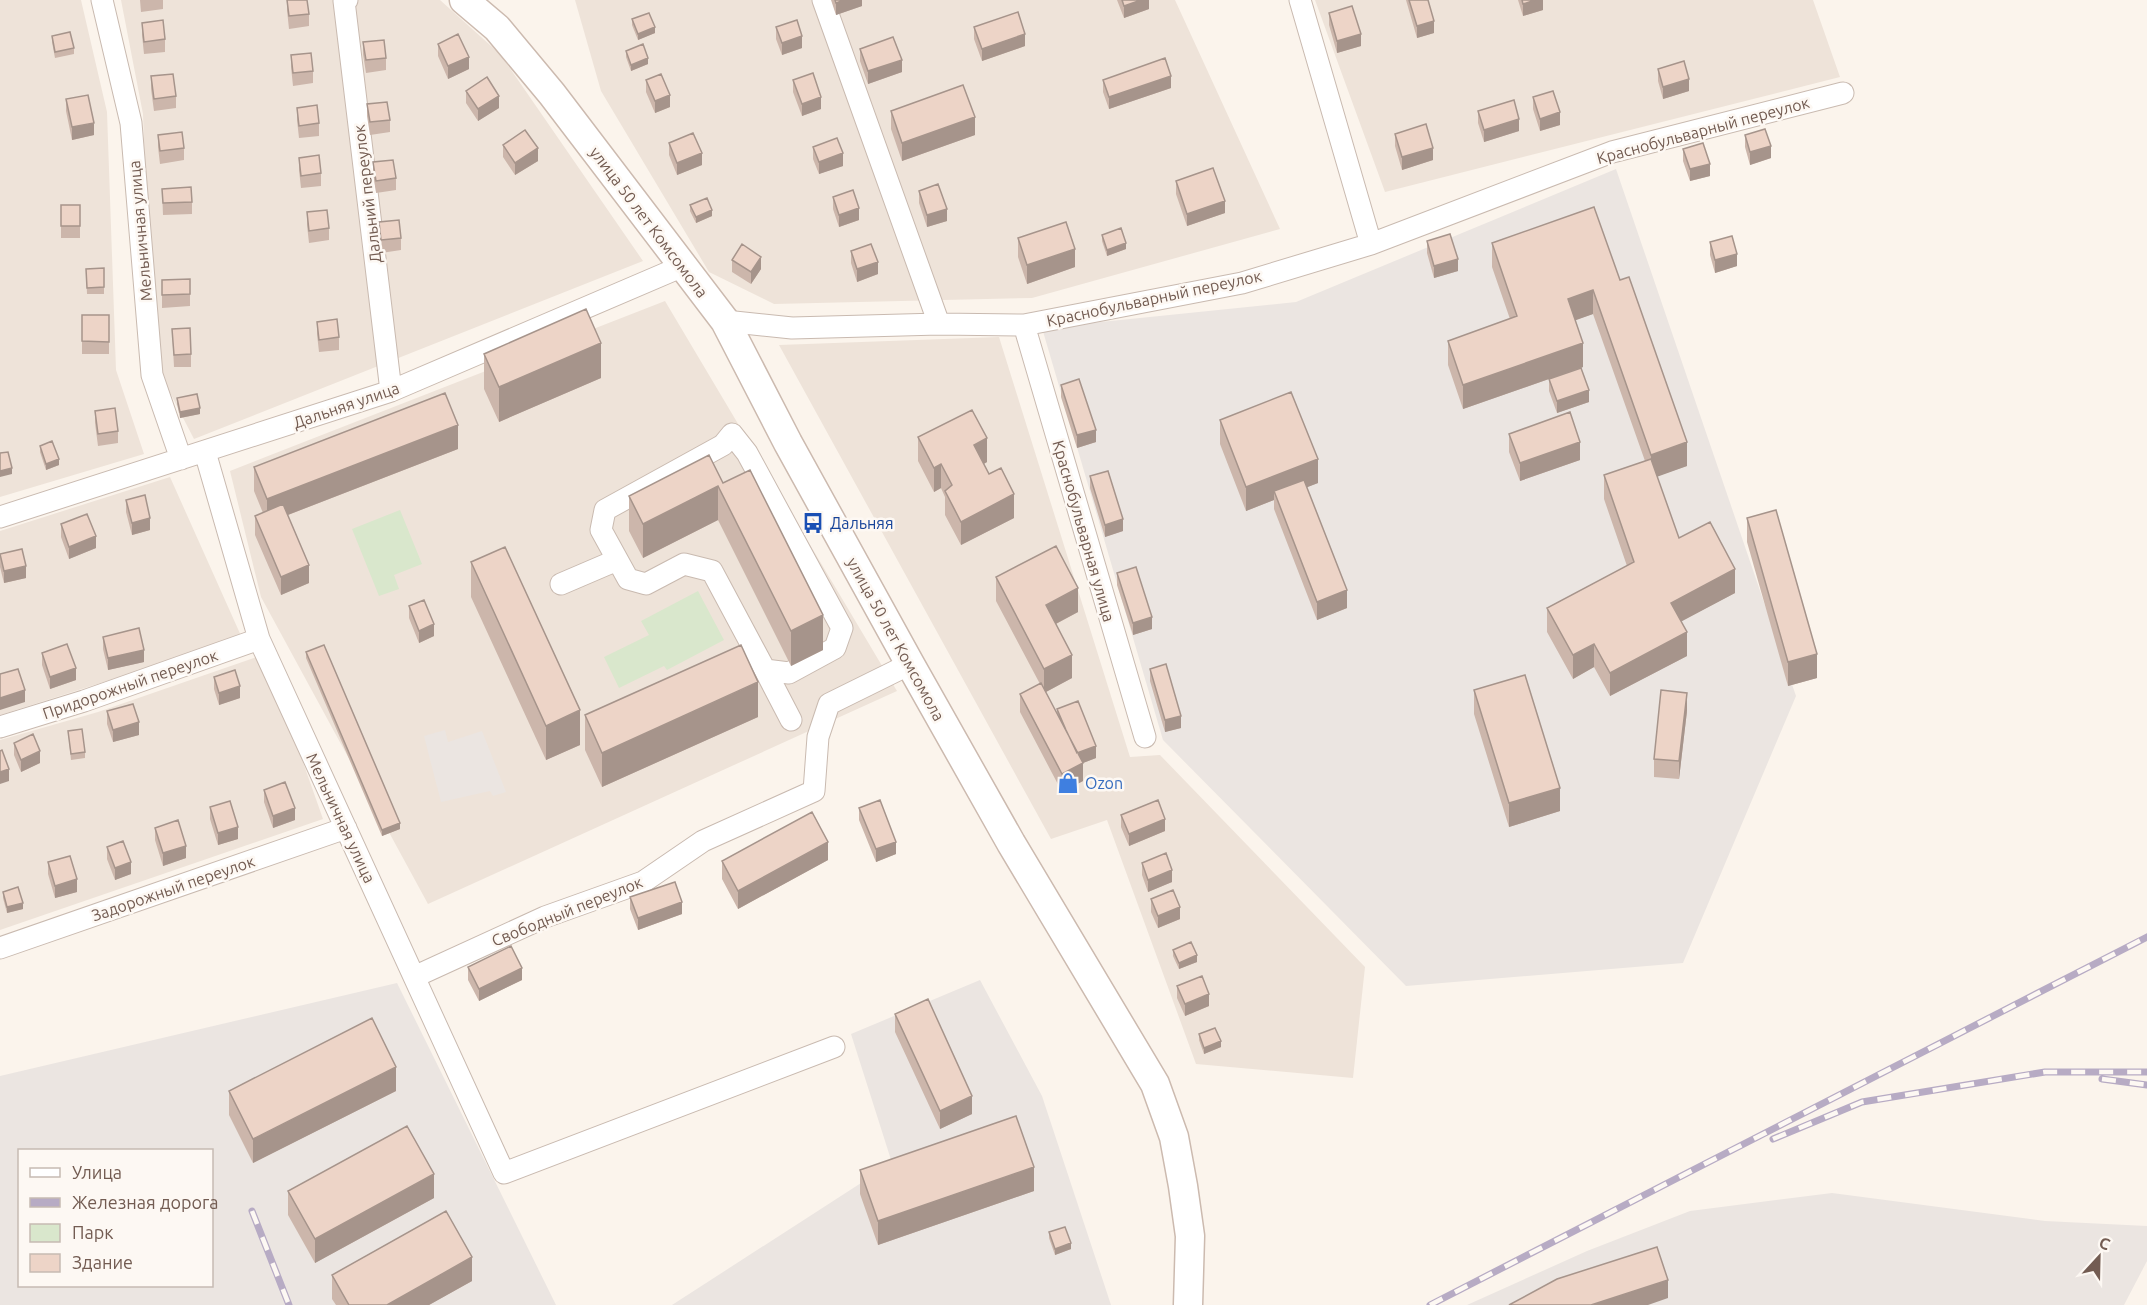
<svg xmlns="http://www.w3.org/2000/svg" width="2147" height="1305" font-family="Ubuntu,sans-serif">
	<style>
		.residential { fill: #eee3d9 }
		.industrial { fill: #ebe5e1; fill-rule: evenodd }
		.green { fill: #d9e7cc }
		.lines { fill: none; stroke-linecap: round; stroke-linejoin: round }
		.street-casing { stroke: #c9bab0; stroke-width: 23 }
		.secondary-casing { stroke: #ccbaaf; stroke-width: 31 }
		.street { stroke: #fff; stroke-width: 21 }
		.secondary { stroke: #fff; stroke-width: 28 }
		.rail-casing { stroke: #b7abc4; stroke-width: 7 }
		.rail { stroke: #fdf8f3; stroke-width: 4.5; stroke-dasharray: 14; stroke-linecap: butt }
		.wall { fill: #ccb6ab }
		.shaded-wall { fill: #a6948b }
		.building { fill: #edd4c7; stroke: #a6948b; stroke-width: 1.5 }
		.labels { text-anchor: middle; stroke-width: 5; stroke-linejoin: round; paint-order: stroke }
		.street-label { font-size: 16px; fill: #735c52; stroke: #fdf8f3 }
		.transit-label { font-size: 16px; fill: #164399; stroke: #fdf8f3; text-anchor: start }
		.shop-label { font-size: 16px; fill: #366cbe; stroke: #fdf8f3; text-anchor: start }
	</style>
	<rect width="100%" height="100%" fill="#fbf4ec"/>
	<path class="residential" d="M0,0H81L107,112L116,370L144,454L0,497Z
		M121,0H440L500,54L643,261L194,439L152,358L143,114Z
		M575,0H1175L1280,229L1032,298L774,304L709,272L601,91Z
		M1315,0H1813L1840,77L1385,192Z
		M665,301L897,691L428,904L261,597L230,471Z
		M999,337L1130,757L1160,755L1365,967L1353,1078L1196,1064L1107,820L1051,839L779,345Z
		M170,477L242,638L0,715V531Z
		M265,654L323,819L0,930V740L98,712Z"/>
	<path class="industrial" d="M1616,169L1796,696L1683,963L1406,986L1163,740L1042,328L1296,302Z
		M445,730L448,742L482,731L506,792L493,796L490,791L441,802L424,736Z
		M980,980L1042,1096L1111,1305H672L892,1163L851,1034Z
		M397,983L556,1305H0V1076ZM20,1150H212V1286H20Z
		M1832,1193L2045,1221L2147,1226V1261L2124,1305H1467L1587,1251L1690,1211Z"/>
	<path class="green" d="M400,510L422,564L394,575L399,589L379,596L352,529Z
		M698,591L724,640L667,670L664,666L619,688L604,657L649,635L641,621Z"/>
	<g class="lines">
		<defs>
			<path id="street" d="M102,0L131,123L152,375L181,459
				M347,0L344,1L391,391
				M823,0L939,324
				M1300,0L1371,244
				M725,321L792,328L939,324L1024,325L1242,283L1371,244L1612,152L1843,93
				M1024,325L1145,737
				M732,434L747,453L842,628L835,648L789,673L765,670L712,571L684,564L646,584L628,579L601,530L605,510L723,445Z
				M205,452L259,639L504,1173L834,1047
				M0,517L391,391L683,266
				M561,584L617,560
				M765,670L791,720
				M0,727L84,701L259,639
				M0,948L346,828
				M414,977L545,917L643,882L703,841L814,791L818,737L829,704L910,664"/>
			<path id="secondary" d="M464,0L497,28L552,94L725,321L788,443L910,664L1011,843L1155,1084L1174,1137L1183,1186L1190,1236L1188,1305"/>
		</defs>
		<use href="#street" class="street-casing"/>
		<use href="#secondary" class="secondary-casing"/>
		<use href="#street" class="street"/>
		<use href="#secondary" class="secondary"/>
		<defs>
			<path id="rail" d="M2102,1079L2147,1085
				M1773,1139L1862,1102L2045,1072H2147
				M252,1211L289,1305
				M1430,1305L2147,937"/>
		</defs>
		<use href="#rail" class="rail-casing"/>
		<use href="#rail" class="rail"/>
	</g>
	<path class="wall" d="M140,0H163V9L141,12Z
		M287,0L309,14V26L289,29L287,10Z
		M831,0H862V6L836,15Z
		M1117,0H1149V9L1124,18Z
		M1406,0H1428L1434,33L1417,38Z
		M1518,0H1543V10L1523,16Z
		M1329,13L1361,46L1337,53L1329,25Z
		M632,19L655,33L638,40L632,25Z
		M142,23L165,39V52L144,54L142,35Z
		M776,27L802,48L782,55L776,39Z
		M974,27L1025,46L982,61L974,39Z
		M52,36L74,48V54L55,58L52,42Z
		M363,42L386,58V70L366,73L363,54Z
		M438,44L469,69L448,79L438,56Z
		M860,49L902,72L868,84L860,61Z
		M626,51L648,64L631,71L626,57Z
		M291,55L313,71V83L293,86L291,67Z
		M1658,69L1689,91L1663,99L1658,81Z
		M151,76L176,96V108L154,111L151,89Z
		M646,80L670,107L655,113L646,92Z
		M793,80L821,109L802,116L793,92Z
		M1103,80L1171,88L1109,109L1103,92Z
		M466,91L499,108L478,121L466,103Z
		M1533,97L1560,125L1540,131L1533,109Z
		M66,99L94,135L72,140L66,111Z
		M367,104L390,120V132L370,135L367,116Z
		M297,108L319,123V136L299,138L297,120Z
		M891,111L975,135L902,161L891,129Z
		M1478,111L1519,131L1484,142L1478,123Z
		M1395,134L1433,160L1402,170L1395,146Z
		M158,135L184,148V160L160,164L158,147Z
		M1745,135L1771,158L1750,165L1745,147Z
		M669,143L702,165L677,175L669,155Z
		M503,145L538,161L515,175L503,157Z
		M813,147L843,166L819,174L813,159Z
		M1683,149L1710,176L1690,181L1683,161Z
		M299,158L321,173V186L301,188L299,170Z
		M373,162L396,178V190L376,193L373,174Z
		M1176,181L1225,213L1187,226L1176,194Z
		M162,189L192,202V214L163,215Z
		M919,191L947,221L927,227L919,203Z
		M833,197L859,220L839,227L833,209Z
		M61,205H80V238H61Z
		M690,205L712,216L696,223L690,211Z
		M307,212L329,228V240L309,243L307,225Z
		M379,222L401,238V250L381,253L379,234Z
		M1102,235L1126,249L1107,256L1102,241Z
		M1018,238L1075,267L1027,284L1018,257Z
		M1427,241L1458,271L1434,278L1427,253Z
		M1710,242L1737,266L1715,273L1710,255Z
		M1492,243L1620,280L1687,466L1657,476L1679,538L1735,593L1681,621L1687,656L1610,696L1594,667L1573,679L1547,632V608L1627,566L1604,499V475L1645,461L1593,314L1575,320L1583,367L1463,409L1448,365V341L1510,319L1492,267Z
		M851,251L878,274L857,282L851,263Z
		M732,260L761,269L751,284L732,272Z
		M104,268V294H87L86,269Z
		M162,280L190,294V306L162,308Z
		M82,315H109V354H82Z
		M317,322L339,337V350L319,352L317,334Z
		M172,329L191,354V367H174Z
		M484,354L601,378L499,422L484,389Z
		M1549,379L1589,402L1557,413L1549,391Z
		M1061,385L1096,442L1077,448L1061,397Z
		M177,398L200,414L180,418L177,404Z
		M95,411L118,431V443L98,446L95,423Z
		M1220,420L1318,483L1307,487L1347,608L1317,620L1274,509V500L1246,511L1220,444Z
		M1509,434L1580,460L1520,481L1509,452Z
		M918,437L987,462L984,464L1014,518L961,545L945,515V497L941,488L934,492L918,461Z
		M40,446L59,465L46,470L40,452Z
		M458,449L288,515L309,583L281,595L255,535V516L263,513L254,491V467Z
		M1090,476L1123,531L1105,537L1090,488Z
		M723,483L823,650L791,666L718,520L643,558L629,531V496Z
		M126,500L150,530L132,535L126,512Z
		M1747,518L1817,678L1788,686L1747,542Z
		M61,524L96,548L69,559L61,537Z
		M0,554L26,578L4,583L0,567Z
		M471,562L580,745L546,760L471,597Z
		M1117,573L1152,629L1133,635L1117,585Z
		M996,577L1078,612L1056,624L1072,678L1046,692L1057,714V709L1096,758L1083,763V781L1062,792L1020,712V694L1040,684L996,601Z
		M409,606L434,636L419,643L409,618Z
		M103,637L144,662L108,670L103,649Z
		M306,652L400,829L382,836L306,658Z
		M42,653L76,680L50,689L42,665Z
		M1150,669L1181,728L1165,732L1150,681Z
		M214,677L240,698L219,705L214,689Z
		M1474,690L1560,811L1509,827L1474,714Z
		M107,711L139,735L113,742L107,724Z
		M1687,711L1679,779L1654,777V759Z
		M585,715L758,717L602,787L585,750Z
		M68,731L85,752V758L71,760Z
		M14,743L40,763L21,772L14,755Z
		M264,790L295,820L273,828L264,802Z
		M210,807L238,839L218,845L210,819Z
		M859,808L896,854L876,862L859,820Z
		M1121,815L1165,831L1129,846L1121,827Z
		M155,828L186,858L163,866L155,840Z
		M107,847L131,874L115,880L107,859Z
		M828,860L738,909L722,879V861Z
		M48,862L77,892L55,898L48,874Z
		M1142,863L1172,882L1148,892L1142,875Z
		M3,892L23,909L7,913L3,898Z
		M630,897L682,914L638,930L630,909Z
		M1151,899L1180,919L1158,928L1151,912Z
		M1173,950L1197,962L1179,969L1173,956Z
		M468,967L522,980L479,1001L468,980Z
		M1177,986L1209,1006L1185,1016L1177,998Z
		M895,1014L972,1114L940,1129L895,1032Z
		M1199,1034L1221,1047L1204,1054L1199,1040Z
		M229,1091H396L253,1163L229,1115Z
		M860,1170L1034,1191L878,1245L860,1194Z
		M288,1191L434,1198L315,1263L288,1215Z
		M1049,1232L1071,1249L1055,1255L1049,1238Z
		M332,1275L472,1281L429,1305H336L332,1299Z"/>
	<path class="shaded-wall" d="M844,0H862V6L836,15V3Z
		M1141,0H1149V9L1124,18V6Z
		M1535,0H1543V10L1523,16V4Z
		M1434,21V33L1417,38V26Z
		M655,27V33L638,40V34Z
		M1025,34V46L982,61V49Z
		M1361,34V46L1337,53V41Z
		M802,36V48L782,55V43Z
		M469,57V69L448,79V66Z
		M648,58V64L631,71V65Z
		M902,60V72L868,84V71Z
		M1171,76V88L1109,109V97Z
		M1689,79V91L1663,99V87Z
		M670,95V107L655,113V101Z
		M499,96V108L478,121V109Z
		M821,97V109L802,116V104Z
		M1560,112V125L1540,131V119Z
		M975,117V135L902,161V143Z
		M1519,119V131L1484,142V130Z
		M94,123V135L72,140V127Z
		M1771,146V158L1750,165V152Z
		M538,148V161L515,175V163Z
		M1433,148V160L1402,170V157Z
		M702,153V165L677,175V163Z
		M843,153V166L819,174V162Z
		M1710,164V176L1690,181V169Z
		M1225,201V213L1187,226V214Z
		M859,208V220L839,227V215Z
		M947,209V221L927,227V215Z
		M712,210V216L696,223V217Z
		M1126,243V249L1107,256V250Z
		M1075,249V267L1027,284V265Z
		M1737,254V266L1715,273V260Z
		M761,257V269L751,284V272Z
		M1458,259V271L1434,278V266Z
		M878,262V274L857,282V269Z
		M1593,290V314L1568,323V299Z
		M601,343V378L499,422V387Z
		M1583,343V367L1463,409V385Z
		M1589,390V402L1557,413V401Z
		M200,408V414L180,418V412Z
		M458,425V449L267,523V499Z
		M1096,430V442L1077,448V435Z
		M987,438V462L974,469V445Z
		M1580,442V460L1520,481V463Z
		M1687,442V466L1651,479V455Z
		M59,459V465L46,470V464Z
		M1318,459V483L1277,499L1274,491V500L1246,511V487Z
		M941,464V488L934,492V468Z
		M12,468V474L0,477V471Z
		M718,486V520L643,558V524Z
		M1014,494V518L961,545V522Z
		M150,518V530L132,535V523Z
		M1123,519V531L1105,537V525Z
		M96,536V548L69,559V547Z
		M309,565V583L281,595V577Z
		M26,566V578L4,583V571Z
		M1735,569V593L1671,627V603Z
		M1078,588V612L1046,629V605Z
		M1347,590V608L1317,620V602Z
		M823,615V650L791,666V631Z
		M1152,617V629L1133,635V623Z
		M434,624V636L419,643V631Z
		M1687,632V656L1610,696V673Z
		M1594,644V667L1573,679V655Z
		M144,650V662L108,670V658Z
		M1817,654V678L1788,686V662Z
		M1072,655V678L1044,693V669Z
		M76,668V680L50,689V677Z
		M758,682V717L602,787V753Z
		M240,686V698L219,705V693Z
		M25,690V702L0,710V698Z
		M1687,693V711L1679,779V761Z
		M580,710V745L546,760V726Z
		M1181,716V728L1165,732V720Z
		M139,722V735L113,742V730Z
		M1096,746V758L1083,763V781L1062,792V774L1075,754Z
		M40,751V763L21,772V760Z
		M9,769V781L0,784V772Z
		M1560,788V811L1509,827V803Z
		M295,808V820L273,828V816Z
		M1165,819V831L1129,846V834Z
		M400,823V829L382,836V830Z
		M238,827V839L218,845V833Z
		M828,842V860L738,909V891Z
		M896,842V854L876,862V849Z
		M186,846V858L163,866V853Z
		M131,862V874L115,880V868Z
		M1172,870V882L1148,892V880Z
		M77,879V892L55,898V886Z
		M682,902V914L638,930V918Z
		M23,903V909L7,913V907Z
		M1180,907V919L1158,928V916Z
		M1197,955V962L1179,969V963Z
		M522,968V980L479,1001V989Z
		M1209,994V1006L1185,1016V1004Z
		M1221,1041V1047L1204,1054V1048Z
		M396,1067V1091L253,1163V1139Z
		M972,1096V1114L940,1129V1111Z
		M1034,1167V1191L878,1245V1221Z
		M434,1174V1198L315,1263V1239Z
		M1071,1243V1249L1055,1255V1249Z
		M472,1257V1281L429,1305H387Z
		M1668,1280V1298L1648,1305H1591Z"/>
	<path class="building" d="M287,0H307L309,14L289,16Z
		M835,0H844L836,3Z
		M1122,0H1141L1124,6Z
		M1409,0H1428L1434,21L1417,26Z
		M1522,0H1535L1523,4Z
		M1352,6L1361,34L1337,41L1329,13Z
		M1018,12L1025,34L982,49L974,27Z
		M649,13L655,27L638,34L632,19Z
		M163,20L165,39L144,42L142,23Z
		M797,20L802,36L782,43L776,27Z
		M70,32L74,48L55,52L52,36Z
		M458,34L469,57L448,66L438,44Z
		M893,37L902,60L868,71L860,49Z
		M384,40L386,58L366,60L363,42Z
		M643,44L648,58L631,65L626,51Z
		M311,53L313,71L293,73L291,55Z
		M1165,58L1171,76L1109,97L1103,80Z
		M1684,61L1689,79L1663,87L1658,69Z
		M813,73L821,97L802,104L793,80Z
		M173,74L176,96L154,99L151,76Z
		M661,74L670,95L655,101L646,80Z
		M487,77L499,96L478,109L466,91Z
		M963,85L975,117L902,143L891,111Z
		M1553,91L1560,112L1540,119L1533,97Z
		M88,95L94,123L72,127L66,99Z
		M1514,100L1519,119L1484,130L1478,111Z
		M387,102L390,120L370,122L367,104Z
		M317,105L319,123L299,126L297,108Z
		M1426,124L1433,148L1402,157L1395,134Z
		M1765,129L1771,146L1750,152L1745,135Z
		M525,130L538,148L515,163L503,145Z
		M182,132L184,148L160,151L158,135Z
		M693,133L702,153L677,163L669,143Z
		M837,138L843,153L819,162L813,147Z
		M1703,143L1710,164L1690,169L1683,149Z
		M319,155L321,173L301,176L299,158Z
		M393,160L396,178L376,181L373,162Z
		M1213,168L1225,201L1187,214L1176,181Z
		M938,184L947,209L927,215L919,191Z
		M191,187L192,202L163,203L162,189Z
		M853,190L859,208L839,215L833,197Z
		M707,198L712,210L696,217L690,205Z
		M61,205H80V226H61Z
		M1594,207L1620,280L1629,277L1687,442L1651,455L1593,290L1568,299L1583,343L1463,385L1448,341L1517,316L1492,243Z
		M327,210L329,228L309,231L307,212Z
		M399,220L401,238L381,240L379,222Z
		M1066,222L1075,249L1027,265L1018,238Z
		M1121,228L1126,243L1107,250L1102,235Z
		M1450,234L1458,259L1434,266L1427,241Z
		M1732,236L1737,254L1715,260L1710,242Z
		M742,244L761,257L751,272L732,260Z
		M871,244L878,262L857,269L851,251Z
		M104,268V287L87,288L86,269Z
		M190,279V294L162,295V280Z
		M586,309L601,343L499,387L484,354Z
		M82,315H109V342L82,341Z
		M337,319L339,337L319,340L317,322Z
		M190,328L191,354L174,355L172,329Z
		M1581,368L1589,390L1557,401L1549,379Z
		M1079,379L1096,430L1077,435L1061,385Z
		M1291,392L1318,459L1246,487L1220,420Z
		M445,393L458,425L267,499L254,467Z
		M197,394L200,408L180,412L177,398Z
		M115,408L118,431L98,434L95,411Z
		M972,410L987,438L974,445L989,474L1001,468L1014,494L961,522L945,491L952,485L941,464L934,468L918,437Z
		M1570,412L1580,442L1520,463L1509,434Z
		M52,441L59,459L46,464L40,446Z
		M8,452L12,468L0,471V453Z
		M709,455L723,483L750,470L823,615L791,631L718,486L643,524L629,496Z
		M1651,459L1679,538L1710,522L1735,569L1671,603L1687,632L1610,673L1594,644L1573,655L1547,608L1634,562L1604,475Z
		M1108,471L1123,519L1105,525L1090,476Z
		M1304,480L1347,590L1317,602L1274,491Z
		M145,495L150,518L132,523L126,500Z
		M283,504L309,565L281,577L255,516Z
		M1776,510L1817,654L1788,662L1747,518Z
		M87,514L96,536L69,547L61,524Z
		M1056,546L1078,588L1046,605L1072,655L1044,669L996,577Z
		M505,547L580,710L546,726L471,562Z
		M22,549L26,566L4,571L0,554Z
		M1136,567L1152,617L1133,623L1117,573Z
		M424,600L434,624L419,631L409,606Z
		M139,628L144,650L108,658L103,637Z
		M67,644L76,668L50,677L42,653Z
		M324,645L400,823L382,830L306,652Z
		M741,645L758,682L602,753L585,715Z
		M1166,664L1181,716L1165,720L1150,669Z
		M18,669L25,690L0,698V674Z
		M235,670L240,686L219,693L214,677Z
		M1525,675L1560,788L1509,803L1474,690Z
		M1041,683L1083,763L1062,774L1020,694Z
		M1661,690L1687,693L1679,761L1654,759Z
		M1078,701L1096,746L1077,753L1066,730L1057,709Z
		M133,704L139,722L113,730L107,711Z
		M82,729L85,752L71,754L68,731Z
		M33,734L40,751L21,760L14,743Z
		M2,750L9,769L0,772V751Z
		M285,782L295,808L273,816L264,790Z
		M880,800L896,842L876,849L859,808Z
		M1158,800L1165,819L1129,834L1121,815Z
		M230,801L238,827L218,833L210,807Z
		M812,812L828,842L738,891L722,861Z
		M178,820L186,846L163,853L155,828Z
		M123,841L131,862L115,868L107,847Z
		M1166,853L1172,870L1148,880L1142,863Z
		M70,856L77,879L55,886L48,862Z
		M675,882L682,902L638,918L630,897Z
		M18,887L23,903L7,907L3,892Z
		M1173,890L1180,907L1158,916L1151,899Z
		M1191,942L1197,955L1179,963L1173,950Z
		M511,946L522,968L479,989L468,967Z
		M1202,976L1209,994L1185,1004L1177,986Z
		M928,999L972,1096L940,1111L895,1014Z
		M372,1018L396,1067L253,1139L229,1091Z
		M1215,1028L1221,1041L1204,1048L1199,1034Z
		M1016,1116L1034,1167L878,1221L860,1170Z
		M407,1126L434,1174L315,1239L288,1191Z
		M446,1211L472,1257L387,1305H349L332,1275Z
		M1065,1227L1071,1243L1055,1249L1049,1232Z
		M1657,1247L1668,1280L1591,1305H1509L1557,1279Z"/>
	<defs>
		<symbol id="bus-bare" viewBox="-9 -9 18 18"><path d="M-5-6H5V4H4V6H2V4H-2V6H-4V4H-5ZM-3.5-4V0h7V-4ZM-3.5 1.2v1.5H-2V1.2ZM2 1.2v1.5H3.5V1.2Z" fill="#1a4fb4" stroke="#fdf8f3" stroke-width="2.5" paint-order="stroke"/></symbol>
		<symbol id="shop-bare" viewBox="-9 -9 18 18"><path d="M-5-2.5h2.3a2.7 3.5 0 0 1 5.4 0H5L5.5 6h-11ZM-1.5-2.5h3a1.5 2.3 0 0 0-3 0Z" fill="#3f7fe0" stroke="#fdf8f3" stroke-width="2.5" paint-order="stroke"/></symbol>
	</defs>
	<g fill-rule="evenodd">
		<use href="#bus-bare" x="798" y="508" width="30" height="30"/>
		<use href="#shop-bare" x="1053" y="768" width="30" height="30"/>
	</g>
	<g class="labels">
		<g class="street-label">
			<text transform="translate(1703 130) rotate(-15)" y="6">Краснобульварный переулок</text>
			<text transform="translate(367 194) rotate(-97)" y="6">Дальний переулок</text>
			<text transform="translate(649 222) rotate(53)" y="6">улица 50 лет Комсомола</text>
			<text transform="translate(140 231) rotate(-95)" y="6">Мельничная улица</text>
			<text transform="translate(1154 298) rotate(-12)" y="6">Краснобульварный переулок</text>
			<text transform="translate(346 405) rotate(-19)" y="6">Дальняя улица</text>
			<text transform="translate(1084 531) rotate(74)" y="6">Краснобульварная улица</text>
			<text transform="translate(896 639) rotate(61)" y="6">улица 50 лет Комсомола</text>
			<text transform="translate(130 684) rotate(-19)" y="6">Придорожный переулок</text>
			<text transform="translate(341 818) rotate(65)" y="6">Мельничная улица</text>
			<text transform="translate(173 888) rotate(-19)" y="6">Задорожный переулок</text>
			<text transform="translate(567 911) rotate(-22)" y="6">Свободный переулок</text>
		</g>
		<g class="transit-label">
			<text x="830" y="529">Дальняя</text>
		</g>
		<g class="shop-label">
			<text x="1085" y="789">Ozon</text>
		</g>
	</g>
	<rect x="18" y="1149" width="195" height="138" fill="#fdf8f3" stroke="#c6bab3" stroke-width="1.5"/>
	<rect x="30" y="1168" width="30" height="9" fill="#ffffff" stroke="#c6bab3" stroke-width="1.5"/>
	<text x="72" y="1179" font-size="18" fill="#735c52">Улица</text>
	<rect x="30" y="1198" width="30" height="9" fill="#b7abc4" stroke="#c6bab3" stroke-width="1.5"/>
	<text x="72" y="1209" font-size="18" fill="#735c52">Железная дорога</text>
	<rect x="30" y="1224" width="30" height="18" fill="#d9e7cc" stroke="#c6bab3" stroke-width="1.5"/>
	<text x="72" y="1239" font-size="18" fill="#735c52">Парк</text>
	<rect x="30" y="1254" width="30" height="18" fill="#edd4c7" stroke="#c6bab3" stroke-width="1.5"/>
	<text x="72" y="1269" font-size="18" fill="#735c52">Здание</text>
	<g transform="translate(2099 1257) rotate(22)" stroke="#fdf8f3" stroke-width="4.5" paint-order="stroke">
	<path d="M0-4.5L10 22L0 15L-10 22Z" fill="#735c52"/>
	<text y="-9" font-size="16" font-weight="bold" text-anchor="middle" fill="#735c52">С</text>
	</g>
</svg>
